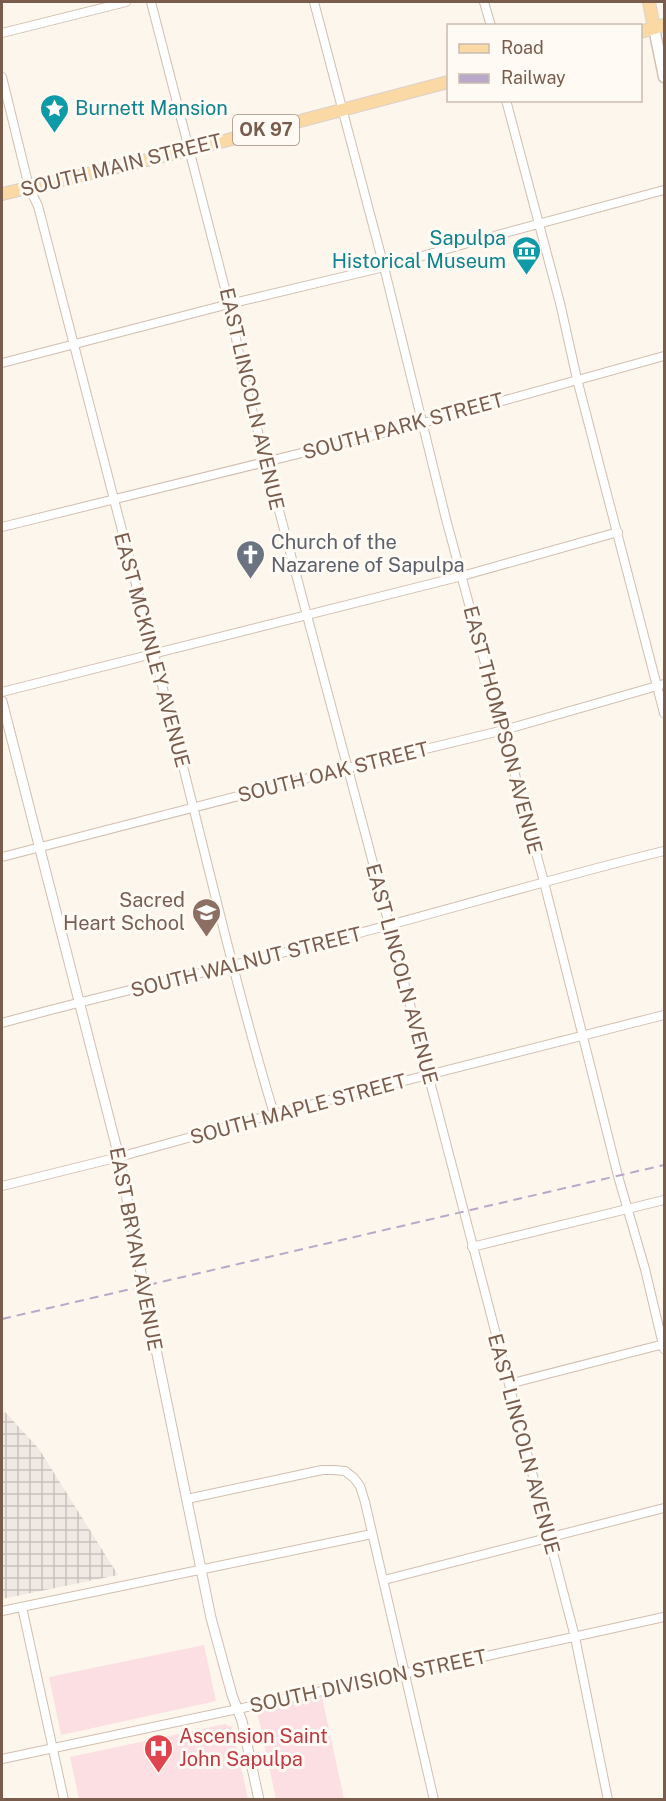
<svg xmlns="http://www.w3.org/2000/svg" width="666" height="1801" font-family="'Public Sans',sans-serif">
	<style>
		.industrial { fill: url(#industrial-grid) }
		.medical { fill: #fbdfe3 }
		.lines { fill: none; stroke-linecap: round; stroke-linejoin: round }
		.minor-casing { stroke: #d1beb0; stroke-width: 10 }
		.tertiary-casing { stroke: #d1beb0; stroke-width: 11 }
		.secondary-casing { stroke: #d6c0b0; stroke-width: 13 }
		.primary-casing { stroke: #dad1cd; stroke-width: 14 }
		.minor { stroke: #fff; stroke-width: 8 }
		.tertiary { stroke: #fff; stroke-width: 9 }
		.secondary { stroke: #fff; stroke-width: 10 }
		.primary { stroke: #fbd9a5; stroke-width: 12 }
		.rail { stroke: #b9a8c9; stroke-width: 2; stroke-dasharray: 9 6; stroke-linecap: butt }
		.labels { text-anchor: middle; stroke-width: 6; stroke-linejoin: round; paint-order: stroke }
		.shield { fill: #fffaf3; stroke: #a28b7f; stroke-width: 1.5 }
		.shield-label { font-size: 18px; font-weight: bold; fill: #7a5c4d }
		.culture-label { font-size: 20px; fill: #0d838f; stroke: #fffaf3; text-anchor: start }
		.street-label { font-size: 20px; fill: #7a5c4d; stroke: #fffaf3 }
		.worship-label { font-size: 20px; fill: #5b616d; stroke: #fffaf3; text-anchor: start }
		.education-label { font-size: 20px; fill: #785e54; stroke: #fffaf3; text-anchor: end }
		.health-label { font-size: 20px; fill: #be3a42; stroke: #fffaf3; text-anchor: start }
	</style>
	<defs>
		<pattern id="industrial-grid" width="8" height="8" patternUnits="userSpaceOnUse" patternTransform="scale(1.5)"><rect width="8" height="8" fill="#efe9e4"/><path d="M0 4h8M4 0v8" fill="none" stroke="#c7c0bb"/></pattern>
	</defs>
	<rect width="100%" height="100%" fill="#fdf6ec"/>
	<path class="industrial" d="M5,1412L39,1449L118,1575L2,1599V1413Z"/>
	<path class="medical" d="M204,1645L216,1701L61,1735L49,1677Z
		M322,1697L344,1799H276L257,1711Z
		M225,1724L232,1727L248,1799H79L70,1757Z"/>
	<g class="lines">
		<defs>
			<path id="minor" d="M151,2L229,304L245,383L368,844L575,1637L608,1800
				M314,2L384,267L446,519L544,882L618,1176L645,1269L664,1349
				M484,2L491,26
				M2,33L126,2
				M2,77L29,187L38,206C84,381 129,556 174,731C207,859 236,988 274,1114
				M506,100L560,303L577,379L664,713
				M2,363L229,304L384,267L468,243L664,190
				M2,527L423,423L664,356
				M2,692L462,576L618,532
				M2,857L347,768L504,730L664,684
				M2,1023C114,992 228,968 340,938C449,910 556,877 664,851
				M2,1186L119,1157L274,1114L664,1015
				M472,1247L664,1200
				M509,1384L664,1344
				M187,1499L322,1470H333L345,1471L354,1478L360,1486L365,1502L434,1800
				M384,1580L664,1508
				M22,1607L64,1800
				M2,1611L372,1534
				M2,1759L487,1656L664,1617"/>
			<path id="tertiary" d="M2,701L119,1157L149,1315L211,1618L232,1695L242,1721L259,1800"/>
			<path id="secondary" d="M654,28L664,77"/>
			<path id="primary" d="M649,2L654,28
				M640,32L664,25
				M2,194L190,150L448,82"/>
		</defs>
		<use href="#minor" class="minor-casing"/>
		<use href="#tertiary" class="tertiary-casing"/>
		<use href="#secondary" class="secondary-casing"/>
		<use href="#primary" class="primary-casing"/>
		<use href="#minor" class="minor"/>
		<use href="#tertiary" class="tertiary"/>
		<use href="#secondary" class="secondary"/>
		<use href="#primary" class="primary"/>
		<path class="rail" d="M2,1319L664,1165"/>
	</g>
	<defs>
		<symbol id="sight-pin" viewBox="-11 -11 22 30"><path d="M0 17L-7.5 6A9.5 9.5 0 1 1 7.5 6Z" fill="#0f9aa8" stroke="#fffaf3"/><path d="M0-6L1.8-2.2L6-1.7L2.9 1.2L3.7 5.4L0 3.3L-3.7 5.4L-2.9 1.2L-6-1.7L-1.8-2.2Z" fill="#fff"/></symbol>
		<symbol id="museum-pin" viewBox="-11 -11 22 30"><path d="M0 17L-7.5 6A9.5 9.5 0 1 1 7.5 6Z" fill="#0f9aa8" stroke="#fffaf3"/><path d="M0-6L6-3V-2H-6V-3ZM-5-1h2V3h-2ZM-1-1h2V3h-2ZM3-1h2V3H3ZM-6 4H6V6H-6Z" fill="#fff"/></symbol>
		<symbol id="church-pin" viewBox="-11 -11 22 30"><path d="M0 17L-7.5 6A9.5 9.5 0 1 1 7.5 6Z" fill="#6b7280" stroke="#fffaf3"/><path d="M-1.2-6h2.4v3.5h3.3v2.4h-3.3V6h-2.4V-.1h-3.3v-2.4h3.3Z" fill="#fff"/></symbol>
		<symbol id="school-pin" viewBox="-11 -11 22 30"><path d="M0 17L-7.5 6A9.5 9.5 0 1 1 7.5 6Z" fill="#8d6e63" stroke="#fffaf3"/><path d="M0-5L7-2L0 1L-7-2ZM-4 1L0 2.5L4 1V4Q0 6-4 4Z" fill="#fff"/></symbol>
		<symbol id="hospital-pin" viewBox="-11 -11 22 30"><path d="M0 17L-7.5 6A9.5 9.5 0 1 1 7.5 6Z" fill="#e0444e" stroke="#fffaf3"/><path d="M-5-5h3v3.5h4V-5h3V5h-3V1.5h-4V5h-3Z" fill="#fff"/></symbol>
	</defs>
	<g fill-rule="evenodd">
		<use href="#sight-pin" x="38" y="92" width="33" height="45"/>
		<use href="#museum-pin" x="510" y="234" width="33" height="45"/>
		<use href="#church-pin" x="234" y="538" width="33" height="45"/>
		<use href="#school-pin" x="190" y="896" width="33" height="45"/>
		<use href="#hospital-pin" x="142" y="1732" width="33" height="45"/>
	</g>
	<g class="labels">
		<rect class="shield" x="233" y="115" width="66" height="30" rx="4.5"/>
		<g class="shield-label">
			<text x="266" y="136">OK 97</text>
		</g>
		<g class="culture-label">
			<text x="75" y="115">Burnett Mansion</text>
			<text x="506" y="245" text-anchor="end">Sapulpa<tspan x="506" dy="23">Historical Museum</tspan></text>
		</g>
		<g class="street-label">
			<text transform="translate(121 165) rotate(-14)" y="7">SOUTH MAIN STREET</text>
			<text transform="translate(252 399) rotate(77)" y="7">EAST LINCOLN AVENUE</text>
			<text transform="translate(403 426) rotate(-15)" y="7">SOUTH PARK STREET</text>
			<text transform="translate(152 650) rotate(75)" y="7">EAST MCKINLEY AVENUE</text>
			<text transform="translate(503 730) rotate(75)" y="7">EAST THOMPSON AVENUE</text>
			<text transform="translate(333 772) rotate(-14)" y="7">SOUTH OAK STREET</text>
			<text transform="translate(246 962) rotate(-14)" y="7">SOUTH WALNUT STREET</text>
			<text transform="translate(402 974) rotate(75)" y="7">EAST LINCOLN AVENUE</text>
			<text transform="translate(298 1109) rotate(-15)" y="7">SOUTH MAPLE STREET</text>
			<text transform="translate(136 1249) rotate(79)" y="7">EAST BRYAN AVENUE</text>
			<text transform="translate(524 1444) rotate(75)" y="7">EAST LINCOLN AVENUE</text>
			<text transform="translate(368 1681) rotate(-12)" y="7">SOUTH DIVISION STREET</text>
		</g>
		<g class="worship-label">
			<text x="271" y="549">Church of the<tspan x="271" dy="23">Nazarene of Sapulpa</tspan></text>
		</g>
		<g class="education-label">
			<text x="185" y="907">Sacred<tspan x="185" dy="23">Heart School</tspan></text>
		</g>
		<g class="health-label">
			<text x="179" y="1743">Ascension Saint<tspan x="179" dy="23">John Sapulpa</tspan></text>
		</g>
	</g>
	<rect width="666" height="1801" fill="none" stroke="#7a5c4d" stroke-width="6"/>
	<rect x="447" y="24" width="195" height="78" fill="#fffaf3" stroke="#cabbb1" stroke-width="1.5"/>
	<rect x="459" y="44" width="30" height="9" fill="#fbd9a5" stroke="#cabbb1" stroke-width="1.5"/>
	<text x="501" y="54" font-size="18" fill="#7a5c4d">Road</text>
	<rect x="459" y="74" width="30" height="9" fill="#b9a8c9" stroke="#cabbb1" stroke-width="1.5"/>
	<text x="501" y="84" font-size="18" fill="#7a5c4d">Railway</text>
</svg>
